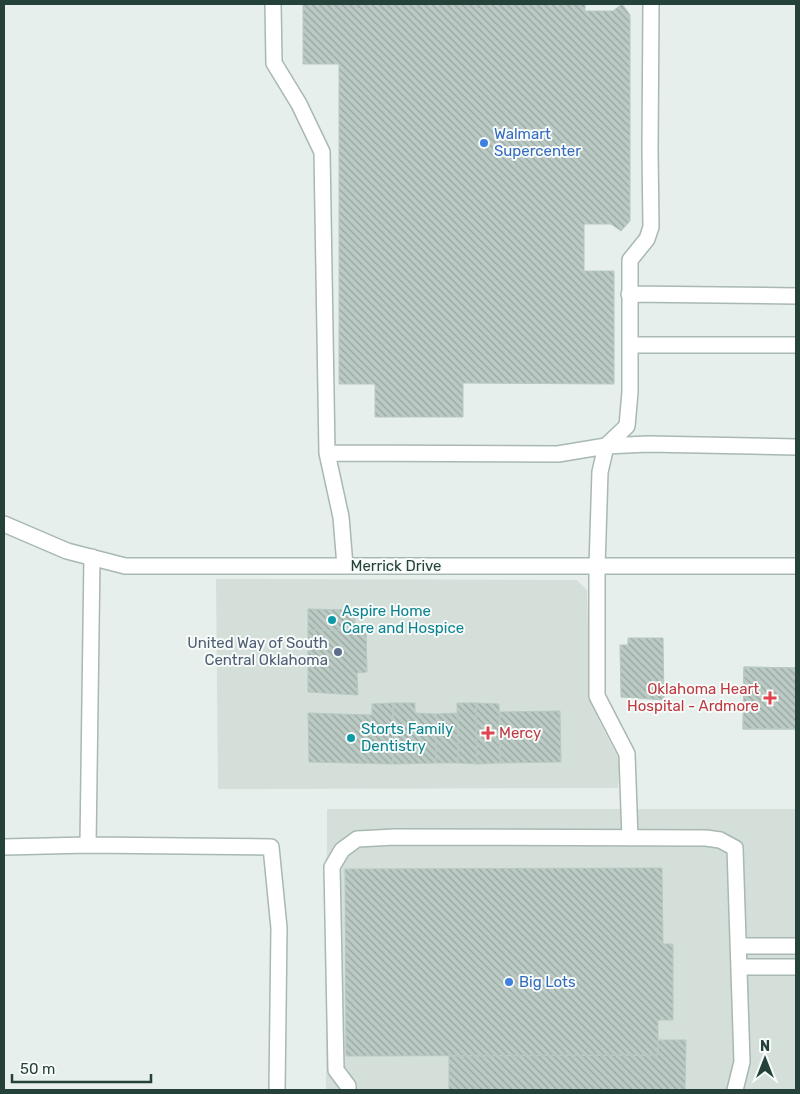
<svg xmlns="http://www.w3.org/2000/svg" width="800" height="1094" font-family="Rubik,sans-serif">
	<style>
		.built { fill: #d4dfda }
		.building { fill: url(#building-back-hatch); stroke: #b8c9c2 }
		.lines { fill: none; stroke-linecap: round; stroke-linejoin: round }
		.minor-casing { stroke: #a8b8b2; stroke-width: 18 }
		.minor { stroke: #fff; stroke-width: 15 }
		.shop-dot { fill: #3f7fe0; stroke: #f7fbf9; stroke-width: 2 }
		.culture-dot { fill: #0f9aa8; stroke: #f7fbf9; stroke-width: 2 }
		.service-dot { fill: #5c6f8a; stroke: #f7fbf9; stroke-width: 2 }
		.health-dot { fill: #e0444e; stroke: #f7fbf9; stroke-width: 2 }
		.labels { text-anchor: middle; stroke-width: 4; stroke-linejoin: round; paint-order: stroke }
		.shop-label { font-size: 15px; fill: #366cbe; stroke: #f7fbf9; text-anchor: start }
		.street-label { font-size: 15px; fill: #24423a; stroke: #f7fbf9 }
		.culture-label { font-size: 15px; fill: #0d838f; stroke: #f7fbf9; text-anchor: start }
		.service-label { font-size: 15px; fill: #4e5e75; stroke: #f7fbf9; text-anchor: end }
		.health-label { font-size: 15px; fill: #be3a42; stroke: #f7fbf9; text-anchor: end }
	</style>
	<defs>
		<pattern id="building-back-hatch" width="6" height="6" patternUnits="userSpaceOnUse" patternTransform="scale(1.25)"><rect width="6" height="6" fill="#bbcac4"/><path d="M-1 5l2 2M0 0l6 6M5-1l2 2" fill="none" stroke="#98a6a0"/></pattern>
	</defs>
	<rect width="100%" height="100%" fill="#e6efeb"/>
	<path class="built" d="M216,579L577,580L587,590L590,695L600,723L620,761L618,788L218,789Z
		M327,809H796V1090H326Z"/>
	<path class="building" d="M303,4H585V11H613L622,4L630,15V221L621,231L611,224H584V271H614V384L463,383V417H375V384H339V64H303Z
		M308,609L355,610V631L308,630Z
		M308,630L366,631L367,672L357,673L358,695L308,692Z
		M628,638H663L664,700L621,697L620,645H628Z
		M744,667L796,668V729H743Z
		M744,667L796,668V729H743Z
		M393,703H415V713L436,714V763L393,764Z
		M393,703V764L309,762L308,713L372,715V704Z
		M457,703H476L477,764L458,763Z
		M476,703L499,704L500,763L477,764Z
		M560,711L561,762L500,763V712Z
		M458,713V763H436V714Z
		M662,868L663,944H673V1020H658V1055L346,1056L345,869Z
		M658,1040H686L685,1090H449V1056L658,1055Z"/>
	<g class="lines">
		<defs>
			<path id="minor" d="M273,4L274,63L299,104L322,152L327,453L341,517L345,566
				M629,294L796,296
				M630,345H796
				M327,453L558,454L606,446L648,444L796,447
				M4,524L67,551L125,566H796
				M630,838L627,754L597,696V567L600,472L606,446L627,426L630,392V260L647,239L651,227L650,149L651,4
				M88,845L92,557
				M4,847L88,845L271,847L279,928L277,1090
				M739,946H796
				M740,967H796
				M348,1090V1086L336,1070L332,867L342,850L357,839L395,837L706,838L720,840L735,848L742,1062L735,1090"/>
		</defs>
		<use href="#minor" class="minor-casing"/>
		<use href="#minor" class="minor"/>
	</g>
	<g class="shop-dot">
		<circle cx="484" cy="143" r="5"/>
		<circle cx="509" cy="982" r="5"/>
	</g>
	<g class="culture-dot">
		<circle cx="332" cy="620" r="5"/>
		<circle cx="351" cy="738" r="5"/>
	</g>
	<circle class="service-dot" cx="338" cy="652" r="5"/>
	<g class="health-dot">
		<path d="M767.5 690.5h5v5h5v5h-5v5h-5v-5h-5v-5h5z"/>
		<path d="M485.5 725.5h5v5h5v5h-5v5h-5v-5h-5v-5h5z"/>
	</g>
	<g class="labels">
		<g class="shop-label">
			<text x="494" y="139">Walmart<tspan x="494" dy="17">Supercenter</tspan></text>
			<text x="519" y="987">Big Lots</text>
		</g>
		<g class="street-label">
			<text x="396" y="571">Merrick Drive</text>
		</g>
		<g class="culture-label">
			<text x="342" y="616">Aspire Home<tspan x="342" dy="17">Care and Hospice</tspan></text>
			<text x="361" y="734">Storts Family<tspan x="361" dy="17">Dentistry</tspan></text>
		</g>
		<g class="service-label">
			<text x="328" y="648">United Way of South<tspan x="328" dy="17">Central Oklahoma</tspan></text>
		</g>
		<g class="health-label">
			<text x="759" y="694">Oklahoma Heart<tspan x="759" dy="17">Hospital - Ardmore</tspan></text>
			<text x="499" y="738" text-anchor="start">Mercy</text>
		</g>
	</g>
	<rect width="800" height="1094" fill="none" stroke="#24423a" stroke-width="10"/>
	<g transform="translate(765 1059)" stroke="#f7fbf9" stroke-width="4" paint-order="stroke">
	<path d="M0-4L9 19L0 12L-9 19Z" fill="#24423a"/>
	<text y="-8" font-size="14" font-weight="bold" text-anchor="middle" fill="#24423a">N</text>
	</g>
	<path d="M12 1074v8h139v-8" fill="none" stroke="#24423a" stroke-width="2.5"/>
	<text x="20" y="1074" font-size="15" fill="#24423a" stroke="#f7fbf9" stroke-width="4" paint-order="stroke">50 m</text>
</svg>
